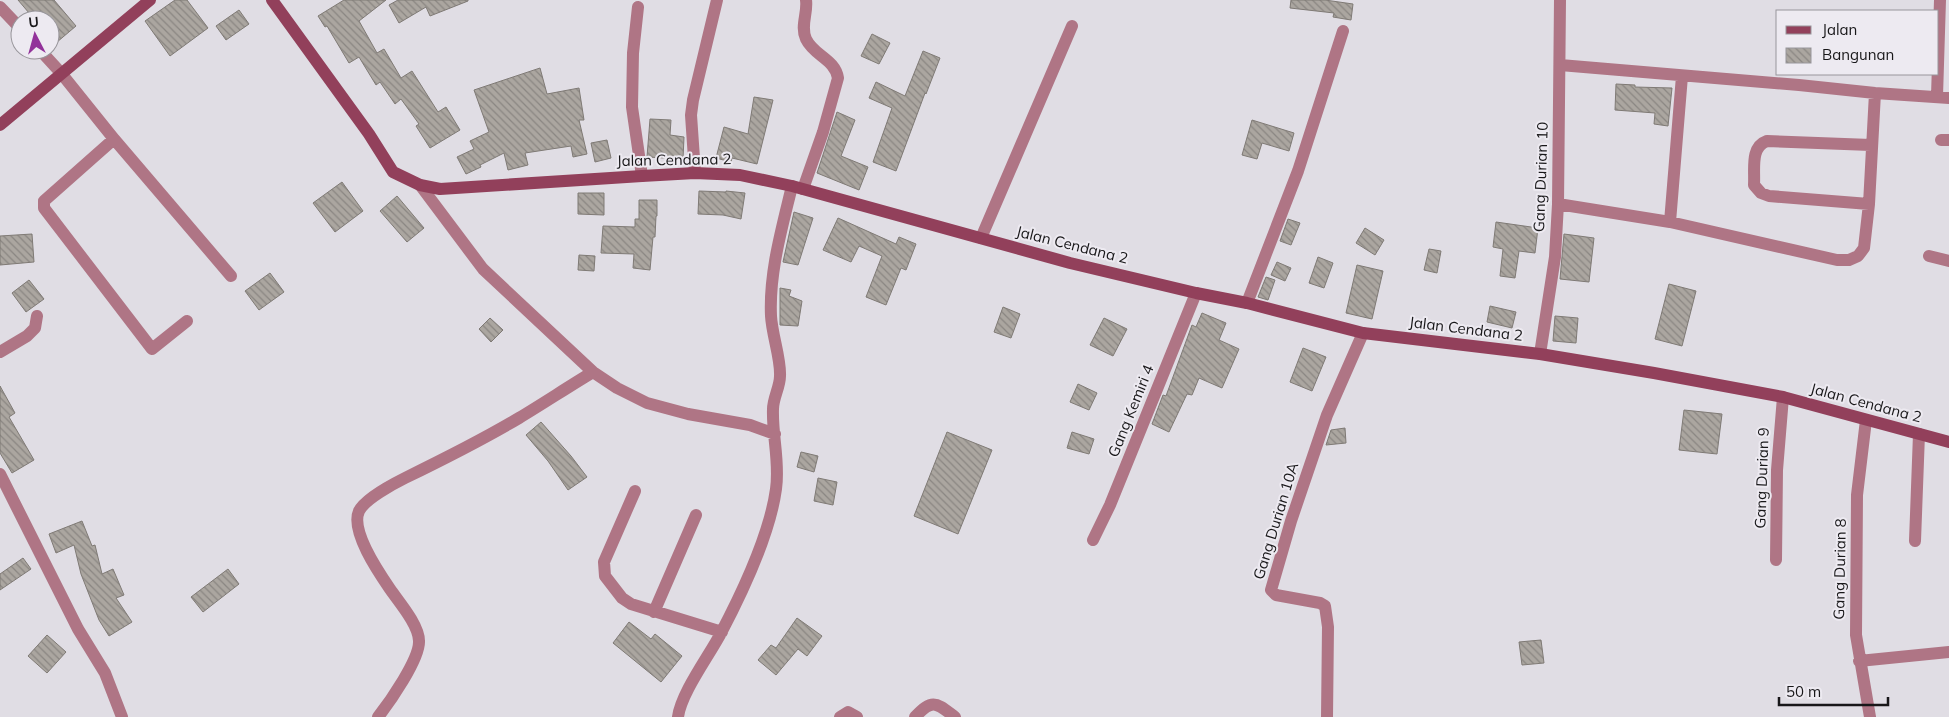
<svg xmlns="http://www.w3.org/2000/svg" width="1949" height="717" font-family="Mulish,sans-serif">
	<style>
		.building { fill: url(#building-back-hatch); stroke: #7f7a75 }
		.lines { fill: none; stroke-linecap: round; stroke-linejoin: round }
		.street { stroke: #af7585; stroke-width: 12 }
		.secondary { stroke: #92405b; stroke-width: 12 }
		.labels { text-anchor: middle; stroke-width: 4; stroke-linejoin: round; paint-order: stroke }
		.street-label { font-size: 15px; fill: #181719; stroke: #edeaf1 }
	</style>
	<defs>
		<pattern id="building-back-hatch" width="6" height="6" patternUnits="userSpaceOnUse" patternTransform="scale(1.25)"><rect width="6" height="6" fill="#aba6a0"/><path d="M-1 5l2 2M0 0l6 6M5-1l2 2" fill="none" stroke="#8a8682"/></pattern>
	</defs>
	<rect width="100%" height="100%" fill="#e0dde4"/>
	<path class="building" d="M18,0H54L76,26L50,48V20H35Z
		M175,0H187L208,28L170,56L145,21Z
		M344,0H386L359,21L377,53L384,49L401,78L412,71L438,112L446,107L460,130L430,148L416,126L419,124L401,99L395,104L380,82L376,85L359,57L349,63L327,26L325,27L318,16Z
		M398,0H468V1L430,16L426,7L399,23L389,5Z
		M1291,0H1325L1353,4L1351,20L1333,17L1334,13L1290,8Z
		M239,10L249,24L226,40L216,26Z
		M872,34L890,43L879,64L861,56Z
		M923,51L940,58L926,94L925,93L896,171L873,162L892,108L869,98L876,82L905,96Z
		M540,68L547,94L579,88L584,120H579L587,154L573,157L571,146L525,153L528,165L508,170L504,153L480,165L481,167L466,174L457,157L474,149L470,141L489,132L474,90Z
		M1616,84L1635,85V87L1672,88L1668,126L1654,124L1655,113L1615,110Z
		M754,97L773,100L757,164L732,158L731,162L716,158L724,127L748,134Z
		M837,112L855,120L841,156L868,167L859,190L817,173Z
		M650,119L671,120L670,135L684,137L683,159L647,157Z
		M1252,120L1294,133L1289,151L1262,143L1257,159L1242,155Z
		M607,140L611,158L595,162L591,143Z
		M342,182L363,211L335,232L313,203Z
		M699,191L726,192V191L745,193L741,219L723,215L698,214Z
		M578,193H604V215L578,214Z
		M397,196L424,228L407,242L380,211Z
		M639,200H657V216H656L655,237H653L650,270L633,268L634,254L601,253L603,226L635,227V219H639Z
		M794,212L813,218L798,265L783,262Z
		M838,218L896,244L899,237L916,244L906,270L901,268L886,305L866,297L882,256L859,246L851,262L823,250Z
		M1288,219L1300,223L1291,245L1280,241Z
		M1496,222L1538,228L1535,253L1519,251L1515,278L1500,276L1503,249L1493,247Z
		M1365,228L1384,240L1375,255L1356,243Z
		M32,234L34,262L0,265V236Z
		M1564,234L1594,238L1589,282L1560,279Z
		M1429,249L1441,251L1437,273L1424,270Z
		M579,255L595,256L594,271L578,270Z
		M1318,257L1333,263L1324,288L1309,283Z
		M1277,262L1291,268L1285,281L1271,275Z
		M1357,265L1383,271L1372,319L1346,313Z
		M270,273L284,292L259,310L245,291Z
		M1266,277L1275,280L1268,300L1258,297Z
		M29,280L44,299L26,312L12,293Z
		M1669,284L1696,291L1682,346L1655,339Z
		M780,288L791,290L789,296L802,301L798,326L780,325Z
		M1490,306L1516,312L1512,328L1487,322Z
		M1003,307L1020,314L1011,338L994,332Z
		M1202,313L1226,323L1219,340L1239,349L1222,388L1199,378L1192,395L1187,394L1169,432L1152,424L1163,395L1166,396L1192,325L1196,327Z
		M1555,316L1578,318L1576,343L1553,341Z
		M490,318L503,330L491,342L479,329Z
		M1104,318L1127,329L1113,356L1090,345Z
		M1303,348L1326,357L1312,391L1290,382Z
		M1078,384L1097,393L1089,410L1070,402Z
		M0,386L15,413L9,417L34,460L12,473L0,453Z
		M1684,410L1722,414L1717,454L1679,450Z
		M541,422L571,456L587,477L568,490L548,461L526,435Z
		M1345,428L1346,443L1326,445L1331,430Z
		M947,432L992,450L958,534L914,516Z
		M1072,432L1094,439L1089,454L1067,448Z
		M801,452L818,456L814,472L797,467Z
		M818,478L837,482L833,505L814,501Z
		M82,521L92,546L95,545L102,574L113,569L124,595L116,598L132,622L109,636L99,620L81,574L74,545L56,553L49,534Z
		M23,558L31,569L0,590V574Z
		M228,569L239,584L203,612L191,597Z
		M797,618L822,636L807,656L798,649L776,675L758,660L771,645L776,648Z
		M629,622L651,639L655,634L682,656L661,682L613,643Z
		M47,635L66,652L47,673L28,656Z
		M1541,640L1544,663L1522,665L1519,642Z"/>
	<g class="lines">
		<path class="street" d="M0,7L20,28
			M638,7L633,53L632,107L642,176
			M40,50L61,73L114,139
			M1560,65L1799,85L1875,93L1949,98
			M1937,96L1940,0
			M1941,140H1949
			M695,173L691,115L693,100L717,0
			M420,185L483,269L593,372L617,388L647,403L688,414L750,425L775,434
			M803,189L823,132L838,78C835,59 814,56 806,39C800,26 808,13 806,0
			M1558,204L1670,222L1837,260H1849L1858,256L1864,248L1869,204L1875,93
			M1869,204L1769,196L1761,193L1754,185C1755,169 1750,147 1767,141L1871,145
			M1670,222L1682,76
			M981,238L1072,26
			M1929,256L1949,261
			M1247,303L1298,171L1343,31
			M187,321L152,349L44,208V201L114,139L231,276
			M0,352L27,336L35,328L37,316
			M1540,354L1555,257L1558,204L1560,0
			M1866,420L1857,495L1856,635L1870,717
			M0,474L78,629L105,673L122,717
			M635,491L604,562L605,576L622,598L631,604L722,632
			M1093,540L1110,505L1196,293
			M1915,541L1919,434
			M1776,560L1777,470L1783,397
			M654,612L696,515
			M1859,661L1949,652
			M378,717C389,703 420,659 419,641C419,625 399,602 390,589C379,573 350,531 359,511C365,499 393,484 405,478C444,459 482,440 519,418C544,403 568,387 593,372
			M678,717C681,693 709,656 721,633C742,593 770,533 776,489C780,462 772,436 773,409C773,398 780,387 780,376C781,359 772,335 771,316C769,272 782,228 792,186
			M840,717L848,712L857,717
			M915,717C933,698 936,703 955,717
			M1327,717L1328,627L1325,606L1320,603L1276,595L1271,590L1291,521L1327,415L1363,333"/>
		<path class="secondary" d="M272,0L369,134L393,172L420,185L440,189L642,176L695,173L740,175L792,186L1070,263L1196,293L1247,303L1363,333L1540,354L1654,373L1783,397L1949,442
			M0,125L150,0"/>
	</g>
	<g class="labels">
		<g class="street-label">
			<text transform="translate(674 160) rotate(-1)" y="5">Jalan Cendana 2</text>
			<text transform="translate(1541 177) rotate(-88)" y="5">Gang Durian 10</text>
			<text transform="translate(1072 245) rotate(14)" y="5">Jalan Cendana 2</text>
			<text transform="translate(1466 329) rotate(7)" y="5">Jalan Cendana 2</text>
			<text transform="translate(1866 403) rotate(15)" y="5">Jalan Cendana 2</text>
			<text transform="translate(1131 411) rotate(-68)" y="5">Gang Kemiri 4</text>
			<text transform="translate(1762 478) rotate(-88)" y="5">Gang Durian 9</text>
			<text transform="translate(1276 521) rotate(-73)" y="5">Gang Durian 10A</text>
			<text transform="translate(1840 569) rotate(-89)" y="5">Gang Durian 8</text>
		</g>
	</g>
	<rect x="1776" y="10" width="162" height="65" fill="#edeaf1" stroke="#98969b"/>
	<rect x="1786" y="26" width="25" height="8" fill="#92405b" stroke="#98969b"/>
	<text x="1822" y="35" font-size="15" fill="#181719">Jalan</text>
	<rect x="1786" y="48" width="25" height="15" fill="url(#building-back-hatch)" stroke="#98969b"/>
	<text x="1822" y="60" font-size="15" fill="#181719">Bangunan</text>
	<g transform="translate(35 35) rotate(354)"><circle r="24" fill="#edeaf1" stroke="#98969b"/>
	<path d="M0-4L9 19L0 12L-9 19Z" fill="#92329a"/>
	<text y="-8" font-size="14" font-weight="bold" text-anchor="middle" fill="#181719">U</text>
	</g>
	<path d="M1779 697v8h109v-8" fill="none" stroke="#181719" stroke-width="2.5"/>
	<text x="1786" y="697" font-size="15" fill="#181719" stroke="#edeaf1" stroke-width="4" paint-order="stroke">50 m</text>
</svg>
